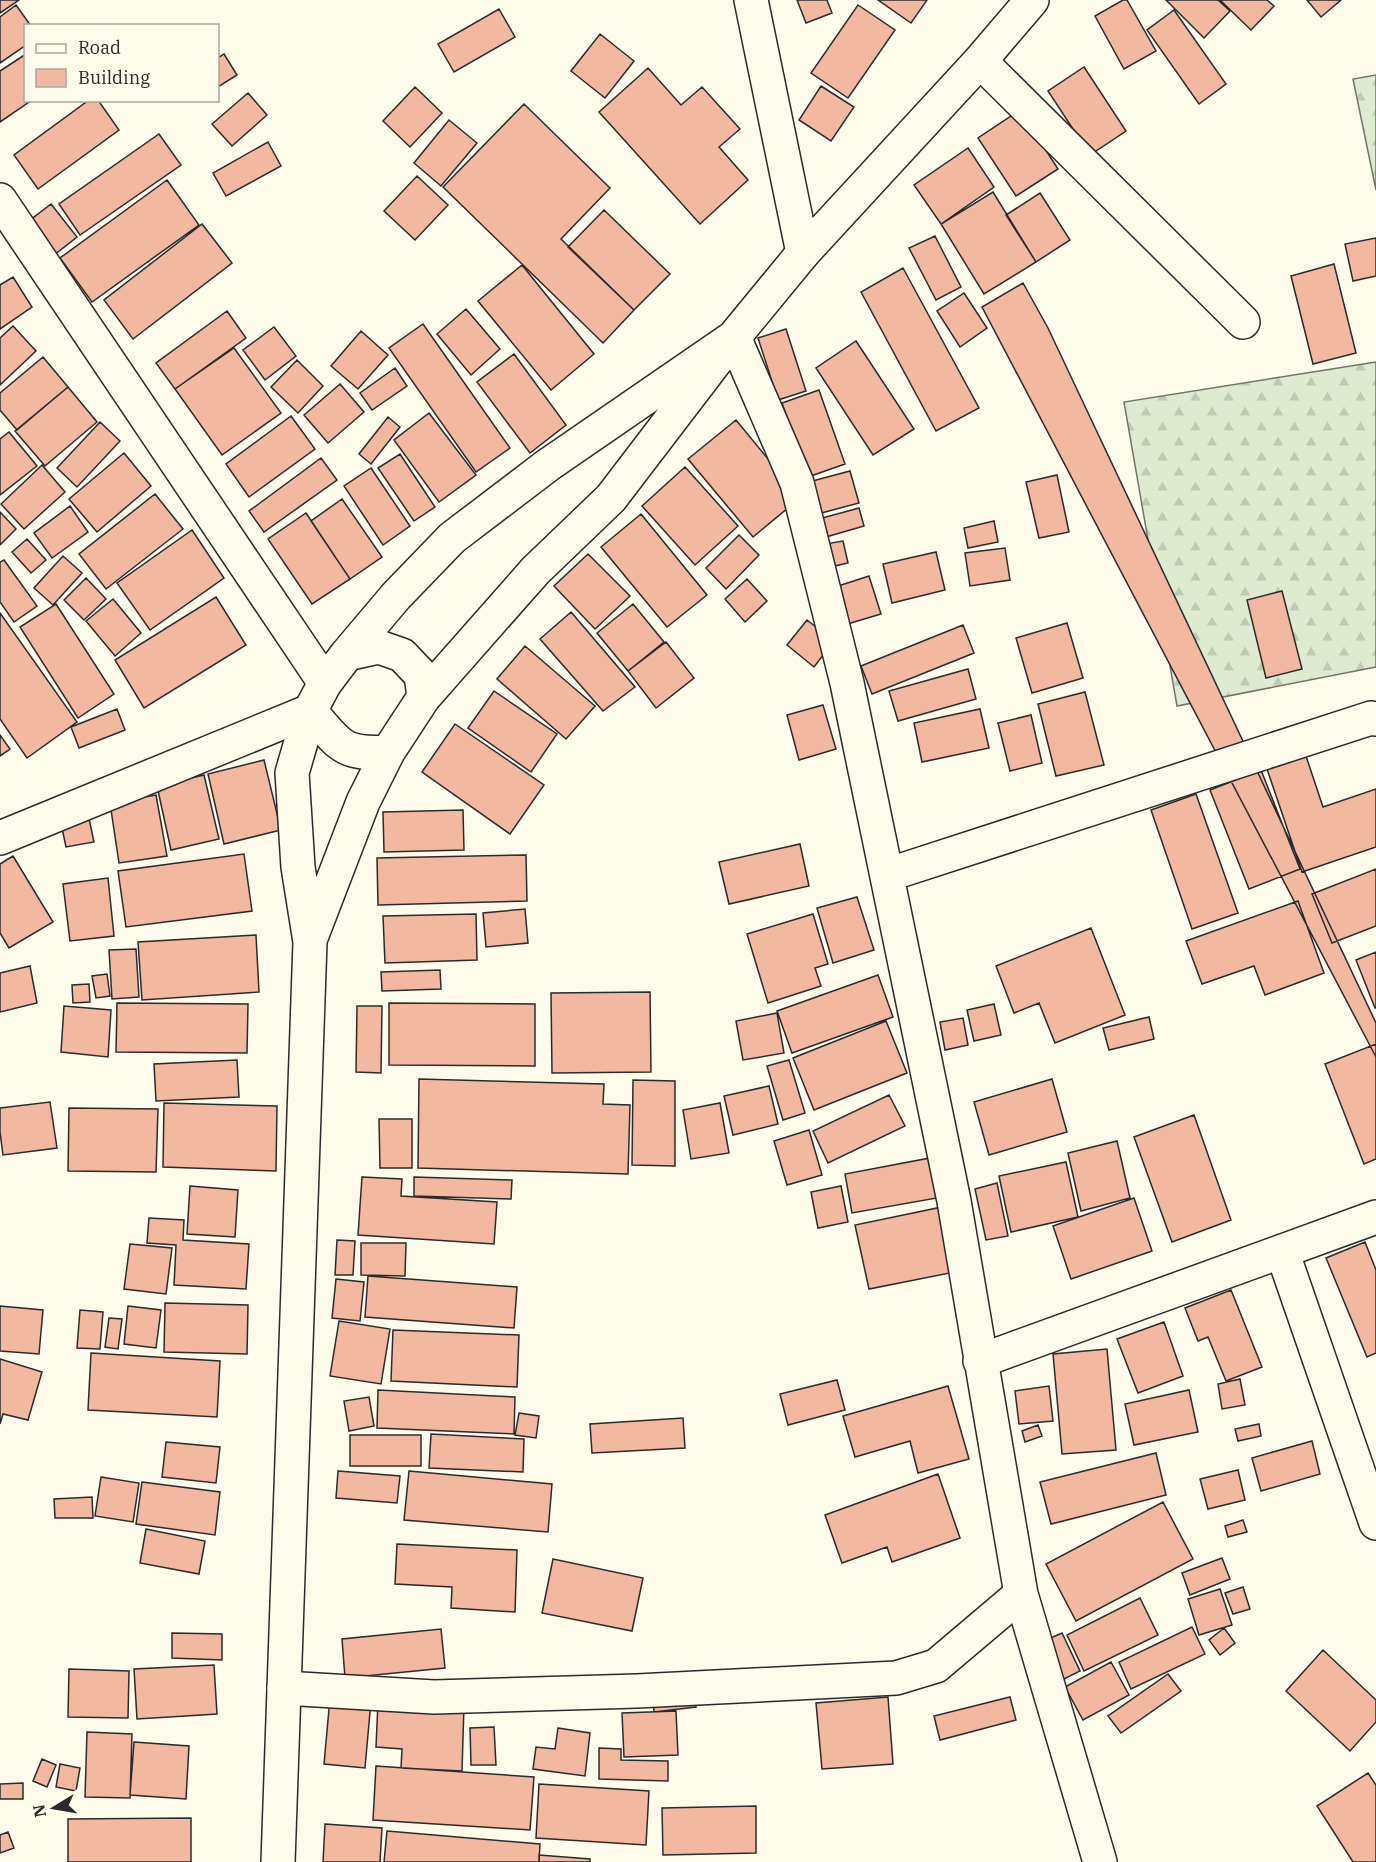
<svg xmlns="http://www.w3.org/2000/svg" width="1376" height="1862" font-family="'IBM Plex Serif',serif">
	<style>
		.forest { fill: url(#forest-firs); stroke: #74746e; stroke-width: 1.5 }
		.building { fill: #f2b8a0; stroke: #2b2b2b; stroke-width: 1.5 }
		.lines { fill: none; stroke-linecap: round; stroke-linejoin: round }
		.minor-casing { stroke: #2b2b2b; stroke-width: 36 }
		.secondary-casing { stroke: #2b2b2b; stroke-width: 36 }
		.minor { stroke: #fdfbea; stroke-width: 33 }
		.secondary { stroke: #fdfbea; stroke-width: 33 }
	</style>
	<defs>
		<pattern id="forest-firs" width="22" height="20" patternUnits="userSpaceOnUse" patternTransform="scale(1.5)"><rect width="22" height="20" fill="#deebd1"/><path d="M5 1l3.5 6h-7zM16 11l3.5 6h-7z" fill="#bfcab4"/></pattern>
	</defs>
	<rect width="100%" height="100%" fill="#fdfbea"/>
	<path class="forest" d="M1376,75V190L1353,79Z
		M1376,362V667L1177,706L1124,402Z"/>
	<path class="building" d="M0,0H19L0,13Z
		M797,0H827L832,13L806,23Z
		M878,0H927L911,23Z
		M1123,0H1127L1156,51L1124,69L1095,16Z
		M1166,0H1218L1230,11L1204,38Z
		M1220,0H1267L1274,6L1251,30Z
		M1307,0H1341L1321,17Z
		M16,5L31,26H26V45L0,63V17Z
		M858,5L895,30L848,98L811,73Z
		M499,9L515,37L454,72L438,44Z
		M1174,10L1226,84L1199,104L1147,30Z
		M600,34L634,61L605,98L571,71Z
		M26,54V100H32L0,122V71Z
		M224,54L237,75L218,87V58Z
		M1084,67L1126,131L1090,155L1048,91Z
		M648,68L681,105L702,87L740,129L719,147L748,180L700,224L599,112Z
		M821,86L854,107L831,141L799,120Z
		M415,87L442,113L410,147L383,121Z
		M248,93L267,115L232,146L212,124Z
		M89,100H98L119,130L38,189L14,155Z
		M524,104L610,188L561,239L634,310L603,343L443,187Z
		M1020,110L1058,169L1016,196L978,138Z
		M449,120L477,143L441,186L414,163Z
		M159,134L181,165L80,235L59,204Z
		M268,142L281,166L226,196L213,173Z
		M968,148L994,187L941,224L914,185Z
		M417,176L448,205L415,240L384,211Z
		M167,180L199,225L92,302L60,258Z
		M993,192L1036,262L984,294L941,224Z
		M1040,193L1070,240L1036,262L1006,215Z
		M51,204L77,237L54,255L29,221Z
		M604,210L670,274L634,310L568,247Z
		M202,224L232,263L133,339L104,300Z
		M935,236L961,287L936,300L909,248Z
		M1376,238V276L1353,281L1345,244Z
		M1334,264L1356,353L1313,364L1291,276Z
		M522,265L594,354L551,390L478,301Z
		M903,268L979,408L936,431L861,292Z
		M13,277L32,307L0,329V285Z
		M1023,283L1048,328L1376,1023V1057L982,307Z
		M964,293L987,328L960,347L937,311Z
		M466,309L500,349L471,375L437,334Z
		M227,311L246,338L175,389L156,363Z
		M423,324L510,448L476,472L389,348Z
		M13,326L36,351L0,385V338Z
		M274,327L296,356L265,380L243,350Z
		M786,329L806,391L778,400L758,338Z
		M361,331L388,355L358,389L331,366Z
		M856,341L914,429L873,455L816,368Z
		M234,348L281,413L222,455L175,389Z
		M514,354L566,425L530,453L477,382Z
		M43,357L68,387L17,430L0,410V393Z
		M297,360L323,386L298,413L271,387Z
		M395,368L407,386L372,410L360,393Z
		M340,384L364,412L328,443L304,415Z
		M68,387L97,422L45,466L15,431Z
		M819,390L845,464L808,477L782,403Z
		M429,413L476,475L439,502L394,440Z
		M291,416L315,449L249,497L226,464Z
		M388,417L400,427L371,464L359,454Z
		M736,420L800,498L753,537L688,459Z
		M100,422L120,441L77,487L57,468Z
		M9,432L37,466L0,495V439Z
		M124,453L151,486L97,532L69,499Z
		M400,454L435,507L414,521L378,468Z
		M321,458L337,480L264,532L249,511Z
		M42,465L65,492L24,529L1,504Z
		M685,467L738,526L695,565L642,506Z
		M371,468L410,526L383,545L344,486Z
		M850,471L859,503L810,516L801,484Z
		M1057,475L1069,532L1039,538L1026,482Z
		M155,494L183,529L106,589L79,554Z
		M342,499L382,557L350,579L311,521Z
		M70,506L88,532L52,558L34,533Z
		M859,508L864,526L819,539L815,520Z
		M0,512L16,529L0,545Z
		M306,513L350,579L312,604L268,539Z
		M641,514L707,595L667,627L601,547Z
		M994,521L998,542L968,548L964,528Z
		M192,530L224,578L150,630L117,583Z
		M739,535L759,555L726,589L706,568Z
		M27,539L46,560L31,573L12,552Z
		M843,541L848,563L830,567L825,544Z
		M1005,548L1010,580L970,586L965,553Z
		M936,552L945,590L892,603L883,564Z
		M588,554L630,596L595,629L554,586Z
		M63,556L82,573L53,605L34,588Z
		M4,560L37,606L14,622L0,602V562Z
		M869,576L881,614L844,625L832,588Z
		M86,578L106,599L84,620L64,600Z
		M747,579L767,601L745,622L725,599Z
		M1282,591L1302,669L1266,678L1247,600Z
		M216,597L246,645L144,708L115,660Z
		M113,599L141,633L115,656L86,621Z
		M56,604L114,694L78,718L20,627Z
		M633,604L664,642L628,671L597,633Z
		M571,612L635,687L603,711L540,639Z
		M0,613L77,722L27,758L0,719Z
		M807,620L834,641L814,667L787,645Z
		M1067,623L1083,678L1032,693L1016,638Z
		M963,625L974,653L872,694L861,666Z
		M666,642L694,678L656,708L628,671Z
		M525,646L595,706L566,739L497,679Z
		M968,669L976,699L898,721L889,691Z
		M494,691L557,734L531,772L468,728Z
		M1085,692L1104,765L1056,776L1038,704Z
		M823,705L836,749L799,760L787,715Z
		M117,709L125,730L79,748L71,727Z
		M980,709L989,748L922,762L914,723Z
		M1031,715L1042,763L1010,771L998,723Z
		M455,724L544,785L510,834L422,772Z
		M0,735L10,749L0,756Z
		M1306,756L1323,807L1376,789V847L1302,872L1267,769Z
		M264,760L281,830L224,844L208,774Z
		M1261,770L1300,869L1249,889L1210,790Z
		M204,775L219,839L171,850L157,786Z
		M1196,794L1238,913L1192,929L1151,810Z
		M156,795L167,856L119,863L110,803Z
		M87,809L94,842L66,847L59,814Z
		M463,810L464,850L384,852L383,812Z
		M800,844L809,886L729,904L719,862Z
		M244,854L252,911L126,927L118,871Z
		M526,855L527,901L378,905L377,858Z
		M13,856L53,922L9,948L0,933V864Z
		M1376,869V926L1332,943L1312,894Z
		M108,878L114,936L70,941L63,884Z
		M857,897L874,950L833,963L817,908Z
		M1298,901L1324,973L1265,995L1254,966L1202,984L1186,941Z
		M525,909L528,943L486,947L483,913Z
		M476,914L477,960L385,963L383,916Z
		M813,914L828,964L815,968L821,986L768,1003L747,934Z
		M1091,928L1125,1015L1055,1043L1039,1003L1014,1013L996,966Z
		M256,935L259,992L142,1000L138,942Z
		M136,949L139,997L112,999L109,950Z
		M1376,952V1008H1375L1356,960Z
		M30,966L37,1003L0,1012V973Z
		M440,970L441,989L382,991L381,972Z
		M107,974L110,996L96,998L92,976Z
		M878,975L893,1017L792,1053L777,1011Z
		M89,984L90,1002L73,1003L72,985Z
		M650,992L651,1072L552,1073L551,993Z
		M117,1003L248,1004L247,1053L116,1052Z
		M389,1003L535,1004V1066L389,1065Z
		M994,1004L1001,1035L974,1041L967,1010Z
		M64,1006L111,1010L108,1057L61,1052Z
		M357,1006H382L381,1073L356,1072Z
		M777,1013L784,1053L743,1060L736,1021Z
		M1149,1017L1154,1039L1109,1050L1103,1028Z
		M963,1018L968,1045L945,1050L940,1022Z
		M886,1021L907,1073L814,1110L793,1058Z
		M1376,1044V1159L1364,1164L1325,1064Z
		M237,1060L239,1097L156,1101L154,1064Z
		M789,1060L805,1113L783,1120L767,1066Z
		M419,1079L604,1084L603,1104L630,1105L628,1174L418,1168Z
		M1052,1079L1067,1132L989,1155L974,1102Z
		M633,1080L675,1081V1166L632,1165Z
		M769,1086L778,1124L733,1135L724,1096Z
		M889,1095L905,1126L828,1163L813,1131Z
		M50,1102L57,1148L3,1155L0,1132V1108Z
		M164,1103L277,1106L276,1171L163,1167Z
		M720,1103L729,1153L691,1159L683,1110Z
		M69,1108L158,1109L156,1172L68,1171Z
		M1194,1115L1231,1220L1172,1242L1134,1137Z
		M379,1119H412V1168H380Z
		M809,1130L822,1175L787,1185L774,1141Z
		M1117,1141L1130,1198L1081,1211L1068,1153Z
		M930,1158L937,1198L852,1213L845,1174Z
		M1066,1162L1078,1217L1011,1232L999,1176Z
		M362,1177L402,1179L401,1196L497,1202L494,1244L358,1235Z
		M414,1177L512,1180L511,1199L414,1196Z
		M997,1183L1008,1236L986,1240L975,1189Z
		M190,1186L238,1190L235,1237L187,1234Z
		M841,1186L848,1222L818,1228L811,1192Z
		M1134,1198L1152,1251L1071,1279L1053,1226Z
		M942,1207L955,1272L869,1289L855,1225Z
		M149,1218L184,1220L183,1240L249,1244L246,1289L174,1285L176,1245L147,1243Z
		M337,1240L355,1241L353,1275H335Z
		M1365,1242L1376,1270V1353L1367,1357L1326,1258Z
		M361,1243H406L405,1276L361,1275Z
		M130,1244L172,1248L166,1294L124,1289Z
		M368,1276L517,1287L514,1328L365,1317Z
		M336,1279L364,1282L360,1321L332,1318Z
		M1231,1290L1262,1367L1226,1381L1208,1337L1198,1341L1185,1308Z
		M165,1303L248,1305L247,1354L164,1352Z
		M0,1306L43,1310L39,1354L0,1351Z
		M128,1306L161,1310L156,1348L124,1344Z
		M80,1310L103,1312L100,1349L77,1348Z
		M109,1318L122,1319L118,1349L105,1347Z
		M339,1321L390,1329L381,1384L330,1376Z
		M1164,1322L1183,1376L1138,1393L1117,1339Z
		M393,1330L519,1335L517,1387L391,1381Z
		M1107,1349L1116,1450L1062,1454L1053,1354Z
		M91,1353L220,1361L217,1417L88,1410Z
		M0,1359L42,1372L28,1420L3,1414L0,1424Z
		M1240,1379L1245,1405L1222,1409L1218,1384Z
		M837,1380L845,1410L788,1425L780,1394Z
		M948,1386L969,1459L918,1473L910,1441L855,1457L843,1416Z
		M1049,1386L1053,1421L1019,1424L1015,1391Z
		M378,1390L515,1397L514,1434L377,1428Z
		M1189,1390L1198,1432L1134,1445L1125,1404Z
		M369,1397L374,1426L349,1431L344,1401Z
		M519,1413L539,1416L536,1438L515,1435Z
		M683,1418L685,1448L592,1453L590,1424Z
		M1259,1424L1261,1436L1238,1441L1235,1429Z
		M1038,1425L1042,1436L1025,1442L1022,1431Z
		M431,1434L524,1439L523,1472L429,1468Z
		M350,1435H421V1466H350Z
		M1312,1441L1320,1474L1261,1491L1252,1458Z
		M166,1442L220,1447L216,1483L162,1477Z
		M1156,1453L1166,1495L1051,1524L1040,1482Z
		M1238,1470L1245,1500L1208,1509L1200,1479Z
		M338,1471L400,1476L397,1503L336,1498Z
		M409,1471L552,1484L548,1532L404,1520Z
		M938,1474L960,1538L892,1562L887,1547L842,1563L825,1515Z
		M101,1477L139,1483L133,1522L95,1516Z
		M142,1482L220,1492L215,1535L136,1524Z
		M92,1497L93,1518H55L54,1499Z
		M1163,1502L1193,1559L1076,1621L1046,1564Z
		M1243,1520L1247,1532L1228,1537L1225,1526Z
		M146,1529L205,1541L199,1574L140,1563Z
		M397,1544L517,1550L515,1612L451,1608L452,1587L395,1584Z
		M1222,1558L1230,1579L1190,1595L1182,1573Z
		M553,1559L643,1578L632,1631L542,1613Z
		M1243,1587L1250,1609L1233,1614L1225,1593Z
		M1220,1589L1232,1625L1199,1635L1188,1599Z
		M1140,1598L1158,1635L1084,1671L1067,1635Z
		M1192,1627L1205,1654L1131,1689L1119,1662Z
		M1224,1628L1235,1643L1220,1655L1209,1640Z
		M441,1629L445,1668L345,1678L342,1639Z
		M172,1633L222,1634V1660L172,1658Z
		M1062,1633L1080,1671L1054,1684L1037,1644Z
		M1323,1650L1376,1700V1722L1350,1751L1286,1691Z
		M1111,1662L1129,1695L1083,1720L1065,1687Z
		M214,1665L217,1714L137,1719L134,1669Z
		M69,1669L129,1671L128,1718L68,1717Z
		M1168,1674L1181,1691L1121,1733L1108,1716Z
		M694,1691L696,1707L654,1712L653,1696Z
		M888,1697L893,1764L822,1769L816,1703Z
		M1010,1697L1016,1720L940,1740L934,1716Z
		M330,1698L371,1701L365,1768L324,1764Z
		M378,1702L464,1705L462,1771L401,1768L402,1749L376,1747Z
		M676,1711L678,1755L624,1757L622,1713Z
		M494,1727L496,1765H471L470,1728Z
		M558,1728L590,1733L585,1776L533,1769L536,1747L555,1749Z
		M87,1732L132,1734L130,1798L85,1797Z
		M134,1742L189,1746L186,1799L130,1795Z
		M599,1748L621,1749V1760L668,1761V1781L599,1779Z
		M42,1759L56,1765L47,1787L33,1781Z
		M60,1764L80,1768L76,1791L56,1787Z
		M376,1766L534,1777L530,1830L373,1820Z
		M1368,1773L1376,1785V1862H1353L1317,1806Z
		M23,1783V1799H0V1784Z
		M539,1784L649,1791L646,1845L536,1838Z
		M756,1806V1853L663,1855L662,1808Z
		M191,1818V1862H68V1819Z
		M325,1824L382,1828L380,1862H323Z
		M387,1831L540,1844L539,1862H384Z
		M8,1832L14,1848L0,1853V1835Z
		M539,1855L590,1859V1862H539Z"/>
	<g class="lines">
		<defs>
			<path id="minor" d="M751,0L803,253
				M980,61L1243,322
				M0,200L325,683
				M734,337L797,483L847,683L954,1201L1021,1594L1100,1862
				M0,838L310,711
				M887,875L1371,718L1376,719
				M1282,1251L1376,1523
				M980,1361L1376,1217
				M284,1688L434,1697L637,1691L896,1678L936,1666L1021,1594"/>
			<path id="secondary" d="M347,654L379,647L402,655L421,675L424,697
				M310,711C340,745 341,755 388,752
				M310,940L363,802L388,752L424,697L535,571L611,498L734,337L803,253L980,61L1032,0
				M278,1862L310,942L298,867L292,773L310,711L325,683L347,654L396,596L452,538L548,465L734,337"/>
		</defs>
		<use href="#minor" class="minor-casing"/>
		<use href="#secondary" class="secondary-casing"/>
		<use href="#minor" class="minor"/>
		<use href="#secondary" class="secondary"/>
	</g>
	<rect x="24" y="24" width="195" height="78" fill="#fdfbea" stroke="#a9a89e" stroke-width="1.5"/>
	<rect x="36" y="44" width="30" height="9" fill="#fdfbea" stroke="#a9a89e" stroke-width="1.5"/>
	<text x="78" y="54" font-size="18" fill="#2b2b2b">Road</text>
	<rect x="36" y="69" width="30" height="18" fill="#f2b8a0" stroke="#a9a89e" stroke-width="1.5"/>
	<text x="78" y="84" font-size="18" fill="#2b2b2b">Building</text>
	<g transform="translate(54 1808) rotate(259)" stroke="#fdfbea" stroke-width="4.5" paint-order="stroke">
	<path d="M0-4.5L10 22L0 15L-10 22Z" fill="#2b2b2b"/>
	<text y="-9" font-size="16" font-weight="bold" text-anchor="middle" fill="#2b2b2b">N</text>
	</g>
</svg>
